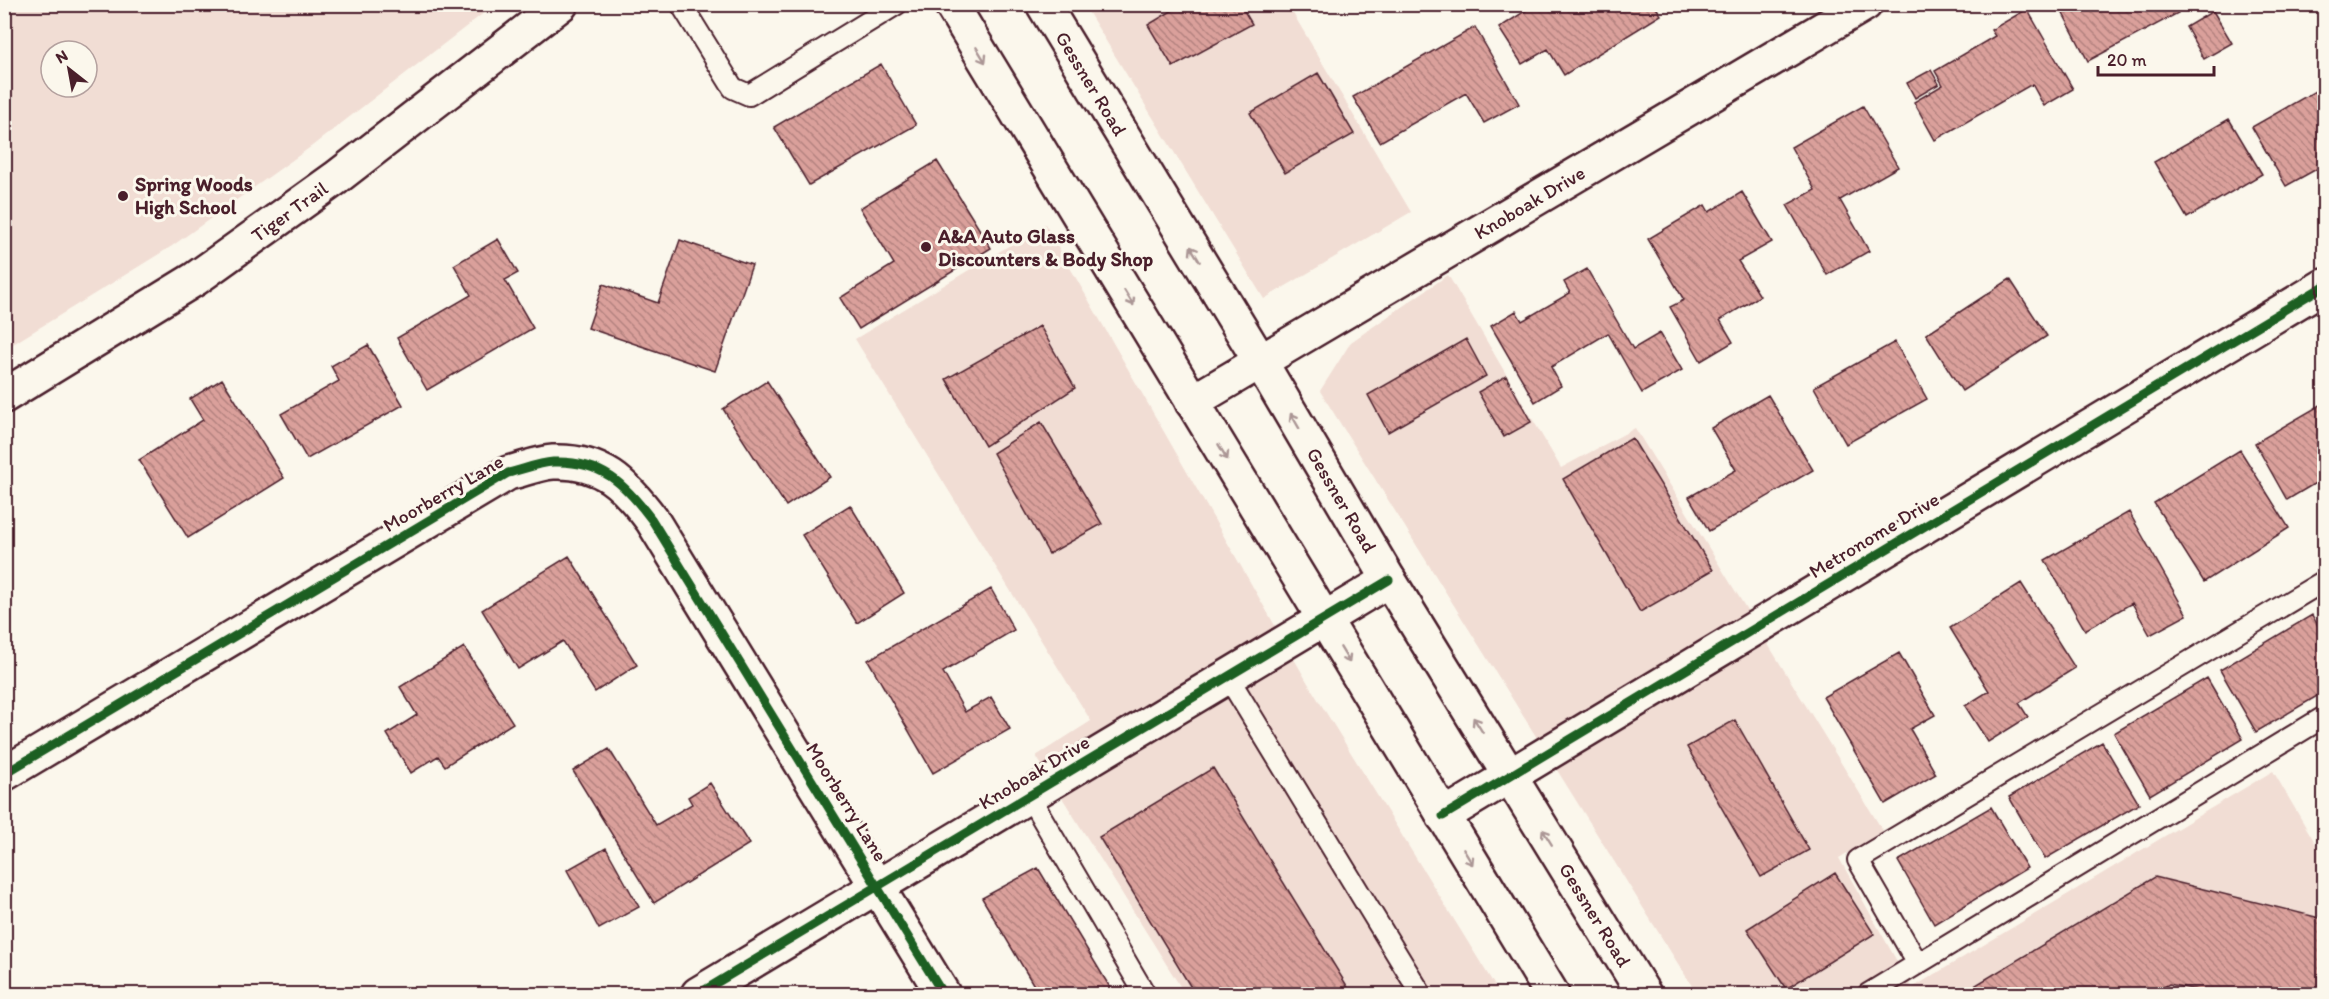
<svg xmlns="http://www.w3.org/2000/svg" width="2329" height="999" font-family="Itim,sans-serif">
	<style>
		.built { fill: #f1ddd4; fill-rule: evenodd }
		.building { fill: url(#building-back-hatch); stroke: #4a1f2b; stroke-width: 1.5 }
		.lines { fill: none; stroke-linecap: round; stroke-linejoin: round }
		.service-casing { stroke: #4a1f2b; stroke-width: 24 }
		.minor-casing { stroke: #4a1f2b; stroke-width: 38 }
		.tertiary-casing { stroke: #4a1f2b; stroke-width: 38 }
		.secondary-casing { stroke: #4a1f2b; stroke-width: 38 }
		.service { stroke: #fbf7ec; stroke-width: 20 }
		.minor { stroke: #fbf7ec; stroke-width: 33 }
		.tertiary { stroke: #fbf7ec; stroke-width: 33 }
		.secondary { stroke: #fbf7ec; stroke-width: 33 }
		.cycleway-casing { stroke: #fbf7ec; stroke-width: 13 }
		.cycleway { stroke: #1b5e20; stroke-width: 9 }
		.oneway { stroke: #ab9695 }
		.poi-dot { fill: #4a1f2b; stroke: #fbf7ec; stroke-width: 2 }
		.labels { text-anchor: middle; stroke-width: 6; stroke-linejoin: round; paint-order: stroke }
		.street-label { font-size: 20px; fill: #4a1f2b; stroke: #fbf7ec }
		.poi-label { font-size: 20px; font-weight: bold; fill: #4a1f2b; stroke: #fbf7ec; text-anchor: start }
	</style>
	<defs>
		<pattern id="building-back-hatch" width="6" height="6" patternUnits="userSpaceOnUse" patternTransform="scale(1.5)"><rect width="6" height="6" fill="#daa09b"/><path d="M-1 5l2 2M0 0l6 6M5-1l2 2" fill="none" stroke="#b3827f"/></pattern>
	</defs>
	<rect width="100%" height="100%" fill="#fbf7ec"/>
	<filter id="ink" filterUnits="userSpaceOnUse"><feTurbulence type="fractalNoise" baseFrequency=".0167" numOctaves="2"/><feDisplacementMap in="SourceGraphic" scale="12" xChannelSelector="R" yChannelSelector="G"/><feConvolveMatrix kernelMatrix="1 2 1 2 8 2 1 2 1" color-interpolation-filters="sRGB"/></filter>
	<g filter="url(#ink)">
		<path class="built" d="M4,5L5,4L494,5L312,146L172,246L5,349ZM51,51H87V87H51Z
			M1084,5H1288L1411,212L1264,299Z
			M1045,224L1309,685L1500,994H1185L1036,756L1091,721L855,339Z
			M1448,275L1561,468L1635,428L1883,831L1839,858L1912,988L2273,771L2324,858V994H1697L1320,391L1351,342Z"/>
		<path class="building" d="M1183,4H1240L1252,24L1173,67L1148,25Z
			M1536,4H1654L1661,15L1564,75L1548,49L1522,64L1499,28Z
			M2058,4H2174L2178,13L2088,61Z
			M2027,9L2073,89L2044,106L2032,84L1935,140L1914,102L1943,85L1935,71L1995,36L1991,30Z
			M2213,11L2232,43L2204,59L2186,27Z
			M1475,27L1519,104L1484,123L1466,93L1380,142L1353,97Z
			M881,64L916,125L809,185L774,127Z
			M1931,70L1939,84L1915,98L1907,83Z
			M1318,73L1354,134L1285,173L1250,113Z
			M2324,86V165L2286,186L2252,127Z
			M1863,106L1898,167L1840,200L1869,251L1827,275L1787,205L1815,190L1791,147Z
			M2229,119L2262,174L2187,218L2154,162Z
			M937,161L991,248L859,329L840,298L894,264L860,208Z
			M1742,192L1772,242L1738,261L1760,296L1720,320L1733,342L1701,361L1670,307L1684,300L1648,239L1705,205L1709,212Z
			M498,239L518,273L505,280L533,328L427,390L397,338L471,295L454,265Z
			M680,240L752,265L715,371L588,328L603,284L658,303Z
			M1587,269L1633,349L1660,333L1682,370L1642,393L1608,333L1551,367L1561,386L1535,402L1491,326L1516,311L1522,321L1570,293L1564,282Z
			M2010,279L2047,336L1962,391L1926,334Z
			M1040,326L1075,388L985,446L946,379Z
			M1466,339L1486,376L1388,432L1368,395Z
			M1895,342L1927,399L1846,444L1814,387Z
			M368,345L403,405L307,459L281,414L339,381L331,366Z
			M1506,376L1531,422L1504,437L1478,392Z
			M222,379L284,478L188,538L139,460L203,420L190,399Z
			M767,381L830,477L786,506L723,409Z
			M1768,395L1813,470L1709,531L1689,497L1736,470L1711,428Z
			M2324,403V478L2287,500L2255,443Z
			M1041,422L1102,524L1049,554L993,453Z
			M1632,438L1713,570L1640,612L1563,479Z
			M2240,450L2289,528L2204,582L2154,503Z
			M850,505L904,593L857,623L802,535Z
			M2129,512L2187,615L2150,635L2132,603L2085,630L2045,560Z
			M569,556L637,665L595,692L563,641L518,669L482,610Z
			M2021,583L2075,668L2019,703L2028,717L1988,742L1965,706L1989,691L1950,628Z
			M991,589L1014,630L943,672L965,712L991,697L1010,729L933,773L868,660Z
			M2312,615L2324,636V692L2256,732L2220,670Z
			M464,647L513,723L445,766L438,756L411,773L387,734L417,715L400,687Z
			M1899,653L1935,715L1910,729L1936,774L1885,804L1823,697Z
			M2207,678L2243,739L2150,795L2114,733Z
			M1735,720L1809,850L1761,877L1687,747Z
			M2102,742L2139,804L2045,859L2009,797Z
			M609,749L656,825L692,804L688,797L710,783L749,844L654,903L573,771Z
			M1213,768L1352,994H1195L1099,837Z
			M1991,807L2027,868L1934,924L1898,861Z
			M606,848L639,907L599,929L567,870Z
			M1038,868L1114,994H1039L982,898Z
			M1835,873L1874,934L1786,989L1747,929Z
			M2155,877L2324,919V994H2214L2169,984L2152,994H1961Z"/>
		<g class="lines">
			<defs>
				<path id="service" d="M681,4L733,88L749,95L897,4
					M1228,677L1421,994
					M1029,796L1145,994
					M1918,964L1858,860L2324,581
					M1868,994L2324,717"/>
				<path id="minor" d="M4,774L508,473C522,470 538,463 553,462C602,460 625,484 652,520L943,994
					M1443,816L2324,286"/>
				<g id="tertiary">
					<path id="s1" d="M4,396L195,279L336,178L561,4"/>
					<path id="s2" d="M1192,402L1865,4"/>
					<path d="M698,994L1389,580"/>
				</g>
				<g id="secondary">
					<path d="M951,4L1552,994"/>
					<path id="s3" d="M1043,4L1260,361L1389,580L1644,994"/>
				</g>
			</defs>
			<use href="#service" class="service-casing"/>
			<use href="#minor" class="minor-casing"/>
			<use href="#tertiary" class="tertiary-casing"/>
			<use href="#secondary" class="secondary-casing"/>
			<use href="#service" class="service"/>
			<use href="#minor" class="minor"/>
			<use href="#tertiary" class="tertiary"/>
			<use href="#secondary" class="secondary"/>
			<defs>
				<path id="cycleway" d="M4,774L508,473C522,470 538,463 553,462C602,460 625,484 652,520L943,994
					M1443,816L2324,286
					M698,994L1389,580"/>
			</defs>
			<use href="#cycleway" class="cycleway-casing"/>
			<use href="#cycleway" class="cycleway"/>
		</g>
		<defs><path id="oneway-shaft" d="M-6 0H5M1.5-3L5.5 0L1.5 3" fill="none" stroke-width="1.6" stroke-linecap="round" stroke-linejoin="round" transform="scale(1.5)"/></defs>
		<g class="oneway">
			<use href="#oneway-shaft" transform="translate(981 55) rotate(59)"/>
			<use href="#oneway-shaft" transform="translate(1195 254) rotate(-121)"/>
			<use href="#oneway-shaft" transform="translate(1129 298) rotate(59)"/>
			<use href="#oneway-shaft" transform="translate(1295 421) rotate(-120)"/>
			<use href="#oneway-shaft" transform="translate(1223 452) rotate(59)"/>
			<use href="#oneway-shaft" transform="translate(1345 655) rotate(59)"/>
			<use href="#oneway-shaft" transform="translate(1478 725) rotate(-122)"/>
			<use href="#oneway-shaft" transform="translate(1547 837) rotate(-122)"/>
			<use href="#oneway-shaft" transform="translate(1468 857) rotate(59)"/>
		</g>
	</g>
	<g class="poi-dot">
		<circle cx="123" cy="196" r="6"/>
		<circle cx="926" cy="247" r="6"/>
	</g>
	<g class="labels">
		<g class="street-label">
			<text dy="7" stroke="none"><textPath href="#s3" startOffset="93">Gessner Road</textPath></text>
			<text dy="7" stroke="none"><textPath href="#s2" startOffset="392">Knoboak Drive</textPath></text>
			<text dy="7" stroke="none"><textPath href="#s1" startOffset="340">Tiger Trail</textPath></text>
			<text transform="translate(443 493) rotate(-30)" y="7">Moorberry Lane</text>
			<text dy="7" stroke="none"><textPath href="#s3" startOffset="579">Gessner Road</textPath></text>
			<text transform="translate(1874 535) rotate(-31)" y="7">Metronome Drive</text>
			<text transform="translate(1034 772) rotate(-31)" y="7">Knoboak Drive</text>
			<text transform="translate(847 802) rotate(58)" y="7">Moorberry Lane</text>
			<text dy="7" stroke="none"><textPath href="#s3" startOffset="1065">Gessner Road</textPath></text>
		</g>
		<g class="poi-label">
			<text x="135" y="191">Spring Woods<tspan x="135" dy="23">High School</tspan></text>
			<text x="938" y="243">A&amp;A Auto Glass<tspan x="938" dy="23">Discounters &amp; Body Shop</tspan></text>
		</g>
	</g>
	<rect width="2329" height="999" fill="none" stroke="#fbf7ec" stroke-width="24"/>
	<rect x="12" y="12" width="2305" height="975" fill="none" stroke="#4a1f2b" stroke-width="2" filter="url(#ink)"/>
	<g transform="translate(69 69) rotate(329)"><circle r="28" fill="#fbf7ec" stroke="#b4a19f" stroke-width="1.5"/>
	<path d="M0-4.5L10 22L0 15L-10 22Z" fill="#4a1f2b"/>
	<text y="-9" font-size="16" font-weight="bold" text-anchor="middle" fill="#4a1f2b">N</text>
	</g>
	<path d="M2098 66v9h116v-9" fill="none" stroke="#4a1f2b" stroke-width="3"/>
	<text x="2107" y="66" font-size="18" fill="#4a1f2b" stroke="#fbf7ec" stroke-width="4.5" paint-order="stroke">20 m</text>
</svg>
